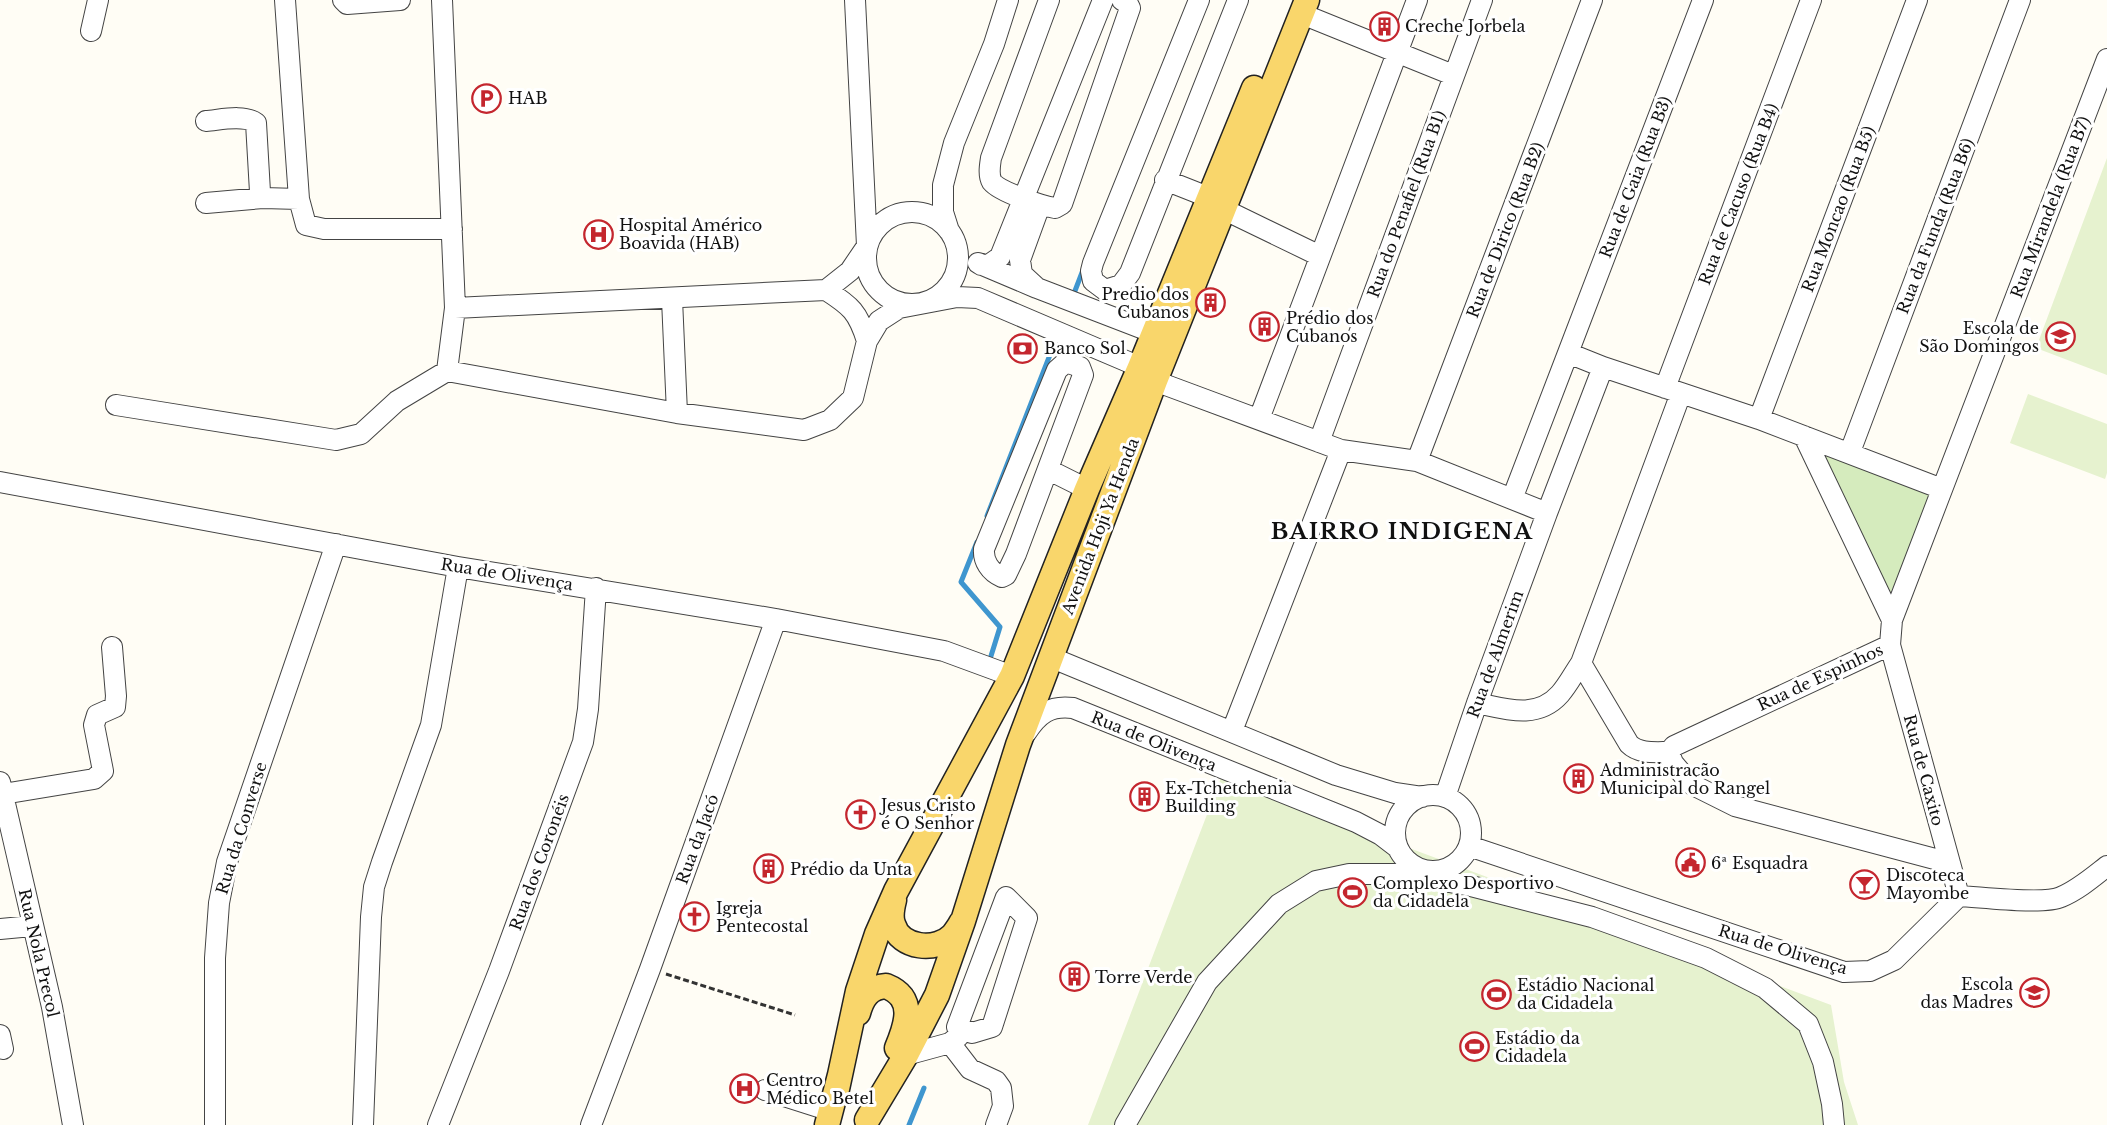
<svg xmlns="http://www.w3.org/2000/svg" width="2107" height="1125" font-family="'Libre Baskerville',serif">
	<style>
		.green { fill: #d5ebbd }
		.pitch { fill: #e6f2cf }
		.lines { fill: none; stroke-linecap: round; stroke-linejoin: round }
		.stream { stroke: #3f96cf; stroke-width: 5 }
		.minor-casing { stroke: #444; stroke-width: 22 }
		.major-casing { stroke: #222; stroke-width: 27 }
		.path { stroke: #333; stroke-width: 3; stroke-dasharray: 6 3; stroke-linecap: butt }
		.minor { stroke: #fff; stroke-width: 20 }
		.major { stroke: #f9d66b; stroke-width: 24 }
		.labels { text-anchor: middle; stroke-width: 6; stroke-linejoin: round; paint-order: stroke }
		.poi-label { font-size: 16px; fill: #111; stroke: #fff; text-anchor: start }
		.street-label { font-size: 16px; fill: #111; stroke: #fff }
		.district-label { font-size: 22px; font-weight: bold; letter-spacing: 1.5px; fill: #111; stroke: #fff }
	</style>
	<rect width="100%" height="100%" fill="#fffdf5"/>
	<path class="green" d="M1821,448L1931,496L1889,597Z"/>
	<path class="pitch" d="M2107,158V375L2036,348Z
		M2028,394L2107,424V473L2105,479L2010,443Z
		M1221,778L1831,1005L1844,1082L1858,1125H1088Z"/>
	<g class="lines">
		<path class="stream" d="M1073,296L1083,270
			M987,516L1055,342
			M977,542L961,582L1000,627L991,656
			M909,1125L924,1088"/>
		<defs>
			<path id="minor" d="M285,0L299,199L306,225L324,229H452
				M343,0L347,4L400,0
				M442,0L455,308
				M1049,0L991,158C990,165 988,175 992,182C1000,192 1042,206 1055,208L1062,204L1130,8L1128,4L1122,0
				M1199,0L1093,263L1091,271L1093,281L1105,290L1121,285L1130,273L1238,0
				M1302,14L1453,75
				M91,31L98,0
				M206,121C220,120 244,114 256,123L260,192L263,198L299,199
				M1165,180L1208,197
				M206,203L263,198
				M1223,209L1320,256
				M866 258a46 46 0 1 1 92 0a46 46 0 1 1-92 0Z
				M949,231L943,212V185L954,143L994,44L1008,0
				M978,263L1037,288L1154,333
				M981,265L990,264L1000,257L1103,0
				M1035,286L1022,274L1020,260L1040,205
				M826,290C851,306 858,312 867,341
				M672,299L677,413
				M1568,353L1703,0
				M1066,362L1080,367L1083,375L1016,554L1006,575L1002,577C990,572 983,561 984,549L1057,370Z
				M1603,367L1759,419L1942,489
				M447,371L455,308L826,290L850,271L867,246L855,0
				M1155,381L1341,450L1417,461L1547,513L1603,367L1568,353L1512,499
				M1665,388L1811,0
				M116,405L336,440L361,434L397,401L447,371L677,413L804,430L830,420L853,398L867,341L879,321L899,308L957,297L978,298L1140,367
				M1259,419L1417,0
				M1759,419L1917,0
				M1804,436L1892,620
				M1319,442L1482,0
				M1850,452L2020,0
				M1417,461L1592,0
				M1049,470L1087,489
				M0,482L458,567L776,619L944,651L1012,676
				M1050,657L1336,775L1395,793L1422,797
				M1477,703C1506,709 1537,720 1560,694C1568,685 1574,673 1581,663
				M1232,731L1341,450
				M1026,733C1038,714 1050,705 1073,708L1356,822L1381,835L1398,848
				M1669,752C1655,752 1639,754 1629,744L1581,663L1681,393
				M1669,752L1673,763L1691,784L1735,806L1950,863
				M1669,752L1674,746L1890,645
				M0,782L52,1007L73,1125
				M3,794L94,779L103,771L94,725L97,715L115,707L116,696L112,647
				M1395 833a38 38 0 1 1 76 0a38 38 0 1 1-76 0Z
				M1445,797L1477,703L1547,513
				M1469,846L1844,972L1870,971L1894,960L1959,896C1981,897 2044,905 2061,897C2078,890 2093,877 2107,866
				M1959,896L1890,645L1892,620L2107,59
				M1006,897L1027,918L992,1027L972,1033L957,1027Z
				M0,929L32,926
				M0,1035L3,1049
				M950,1043L970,1069L996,1081L1001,1088L1003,1106L996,1125
				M906,1055L950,1043L959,1036
				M765,1090L831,1111
				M215,1125V958L219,903L227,862L336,544
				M363,1125L371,917L374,887L382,862L431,725L458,567
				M438,1125L499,971L583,742L588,709L596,588
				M591,1125L650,969L776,619
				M1125,1125L1207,982L1279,904L1316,881L1349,874H1406L1471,886L1592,917L1706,958L1765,988L1808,1024L1823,1062L1832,1104L1834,1125"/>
			<path id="major" d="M894,900C892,908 890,916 893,924C900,949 937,952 953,935C956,931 959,927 961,923
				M858,1013C862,998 869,987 886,986C916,998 907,1024 897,1048
				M837,1089L858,991L877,934L896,891L1012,676L1087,489L1140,367L1254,88
				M867,1120L906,1055L937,995L963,921L1018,745L1155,381L1307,0
				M827,1125L840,1075"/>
		</defs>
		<use href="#minor" class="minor-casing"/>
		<use href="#major" class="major-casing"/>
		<path class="path" d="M666,974L795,1015"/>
		<use href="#minor" class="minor"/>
		<use href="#major" class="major"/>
	</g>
	<defs>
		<symbol id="building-ring" viewBox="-11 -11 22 22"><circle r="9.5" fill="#fff" stroke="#c4262e" stroke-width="1.5"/><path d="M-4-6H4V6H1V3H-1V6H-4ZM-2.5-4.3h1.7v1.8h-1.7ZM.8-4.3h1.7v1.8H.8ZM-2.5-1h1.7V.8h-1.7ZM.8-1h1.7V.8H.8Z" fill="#c4262e"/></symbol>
		<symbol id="parking-ring" viewBox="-11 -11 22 22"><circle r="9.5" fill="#fff" stroke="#c4262e" stroke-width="1.5"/><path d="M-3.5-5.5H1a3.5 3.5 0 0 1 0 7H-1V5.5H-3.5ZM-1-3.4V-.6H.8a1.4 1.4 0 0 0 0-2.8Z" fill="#c4262e"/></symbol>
		<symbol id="hospital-ring" viewBox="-11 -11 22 22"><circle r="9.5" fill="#fff" stroke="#c4262e" stroke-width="1.5"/><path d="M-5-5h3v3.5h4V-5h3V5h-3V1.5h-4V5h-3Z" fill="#c4262e"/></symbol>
		<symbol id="school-ring" viewBox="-11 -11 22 22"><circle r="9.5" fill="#fff" stroke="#c4262e" stroke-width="1.5"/><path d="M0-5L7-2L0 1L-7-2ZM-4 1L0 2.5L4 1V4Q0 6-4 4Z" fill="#c4262e"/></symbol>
		<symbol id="bank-ring" viewBox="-11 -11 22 22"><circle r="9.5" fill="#fff" stroke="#c4262e" stroke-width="1.5"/><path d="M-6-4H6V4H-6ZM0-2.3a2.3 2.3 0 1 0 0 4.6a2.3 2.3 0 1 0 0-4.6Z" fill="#c4262e"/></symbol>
		<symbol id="church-ring" viewBox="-11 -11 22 22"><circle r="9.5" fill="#fff" stroke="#c4262e" stroke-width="1.5"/><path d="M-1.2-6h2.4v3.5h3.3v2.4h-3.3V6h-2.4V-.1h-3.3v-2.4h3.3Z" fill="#c4262e"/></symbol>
		<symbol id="civic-ring" viewBox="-11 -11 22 22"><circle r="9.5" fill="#fff" stroke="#c4262e" stroke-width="1.5"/><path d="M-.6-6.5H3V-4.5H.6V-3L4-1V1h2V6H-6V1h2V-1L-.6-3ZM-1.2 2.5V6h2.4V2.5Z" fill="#c4262e"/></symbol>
		<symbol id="bar-ring" viewBox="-11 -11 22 22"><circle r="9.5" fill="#fff" stroke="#c4262e" stroke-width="1.5"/><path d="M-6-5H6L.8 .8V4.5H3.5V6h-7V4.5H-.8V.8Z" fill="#c4262e"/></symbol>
		<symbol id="stadium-ring" viewBox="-11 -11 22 22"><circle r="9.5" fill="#fff" stroke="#c4262e" stroke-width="1.5"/><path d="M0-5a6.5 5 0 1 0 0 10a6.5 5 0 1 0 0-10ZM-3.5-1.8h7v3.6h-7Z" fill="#c4262e"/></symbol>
	</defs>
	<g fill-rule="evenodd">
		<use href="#building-ring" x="1368" y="10" width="33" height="33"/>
		<use href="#parking-ring" x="470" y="82" width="33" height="33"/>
		<use href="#hospital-ring" x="582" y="218" width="33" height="33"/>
		<use href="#building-ring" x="1194" y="286" width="33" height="33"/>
		<use href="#building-ring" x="1248" y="310" width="33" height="33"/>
		<use href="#school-ring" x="2044" y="320" width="33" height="33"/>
		<use href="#bank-ring" x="1006" y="332" width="33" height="33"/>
		<use href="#building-ring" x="1562" y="762" width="33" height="33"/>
		<use href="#building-ring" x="1128" y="780" width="33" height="33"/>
		<use href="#church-ring" x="844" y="798" width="33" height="33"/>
		<use href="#civic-ring" x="1674" y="846" width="33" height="33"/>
		<use href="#building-ring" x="752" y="852" width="33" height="33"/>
		<use href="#bar-ring" x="1848" y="868" width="33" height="33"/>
		<use href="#stadium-ring" x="1336" y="876" width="33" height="33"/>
		<use href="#church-ring" x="678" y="900" width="33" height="33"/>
		<use href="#building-ring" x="1058" y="960" width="33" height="33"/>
		<use href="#school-ring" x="2018" y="976" width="33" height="33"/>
		<use href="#stadium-ring" x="1480" y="978" width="33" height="33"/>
		<use href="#stadium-ring" x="1458" y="1030" width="33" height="33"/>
		<use href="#hospital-ring" x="728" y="1072" width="33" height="33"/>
	</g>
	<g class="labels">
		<g class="poi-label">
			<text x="1405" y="32">Creche Jorbela</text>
			<text x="508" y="104">HAB</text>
			<text x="619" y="231">Hospital Américo<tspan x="619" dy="18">Boavida (HAB)</tspan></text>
			<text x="1189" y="300" text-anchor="end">Predio dos<tspan x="1189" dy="18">Cubanos</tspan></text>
			<text x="1286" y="324">Prédio dos<tspan x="1286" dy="18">Cubanos</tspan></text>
			<text x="2039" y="334" text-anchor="end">Escola de<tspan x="2039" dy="18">São Domingos</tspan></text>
			<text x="1044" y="354">Banco Sol</text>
			<text x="1600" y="776">Administração<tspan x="1600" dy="18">Municipal do Rangel</tspan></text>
			<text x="1165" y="794">Ex-Tchetchenia<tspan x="1165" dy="18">Building</tspan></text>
			<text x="881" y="811">Jesus Cristo<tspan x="881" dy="18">é O Senhor</tspan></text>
			<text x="1711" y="869">6ª Esquadra</text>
			<text x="790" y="875">Prédio da Unta</text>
			<text x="1886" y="881">Discoteca<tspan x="1886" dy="18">Mayombe</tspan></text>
			<text x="1373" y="889">Complexo Desportivo<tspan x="1373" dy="18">da Cidadela</tspan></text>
			<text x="716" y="914">Igreja<tspan x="716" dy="18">Pentecostal</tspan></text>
			<text x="1095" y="983">Torre Verde</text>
			<text x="2013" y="990" text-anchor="end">Escola<tspan x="2013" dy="18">das Madres</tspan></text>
			<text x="1517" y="991">Estádio Nacional<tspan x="1517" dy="18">da Cidadela</tspan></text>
			<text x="1495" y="1044">Estádio da<tspan x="1495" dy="18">Cidadela</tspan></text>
			<text x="766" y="1086">Centro<tspan x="766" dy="18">Médico Betel</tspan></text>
		</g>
		<g class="street-label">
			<text transform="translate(1635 177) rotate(-69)" y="6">Rua de Gaia (Rua B3)</text>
			<text transform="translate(1738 194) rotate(-69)" y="6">Rua de Cacuso (Rua B4)</text>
			<text transform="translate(1406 204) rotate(-70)" y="6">Rua do Penafiel (Rua B1)</text>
			<text transform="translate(2050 207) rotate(-69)" y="6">Rua Mirandela (Rua B7)</text>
			<text transform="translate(1838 209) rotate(-69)" y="6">Rua Moncao (Rua B5)</text>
			<text transform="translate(1935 226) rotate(-69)" y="6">Rua da Funda (Rua B6)</text>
			<text transform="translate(1505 230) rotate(-69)" y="6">Rua de Dirico (Rua B2)</text>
			<text transform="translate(1100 526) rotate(-69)" y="6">Avenida Hoji Ya Henda</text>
			<text transform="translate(507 574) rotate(9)" y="6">Rua de Olivença</text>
			<text transform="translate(1495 654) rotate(-70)" y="6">Rua de Almerim</text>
			<text transform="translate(1820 677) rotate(-25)" y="6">Rua de Espinhos</text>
			<text transform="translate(1154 741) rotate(22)" y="6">Rua de Olivença</text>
			<text transform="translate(1924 770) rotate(75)" y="6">Rua de Caxito</text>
			<text transform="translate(241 828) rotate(-73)" y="6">Rua da Converse</text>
			<text transform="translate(697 839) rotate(-70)" y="6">Rua da Jacó</text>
			<text transform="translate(539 862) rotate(-70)" y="6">Rua dos Coronéis</text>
			<text transform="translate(1783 949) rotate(17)" y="6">Rua de Olivença</text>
			<text transform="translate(39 953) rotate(77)" y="6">Rua Nola Precol</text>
		</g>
		<g class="district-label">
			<text x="1402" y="539">BAIRRO INDIGENA</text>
		</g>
	</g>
</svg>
